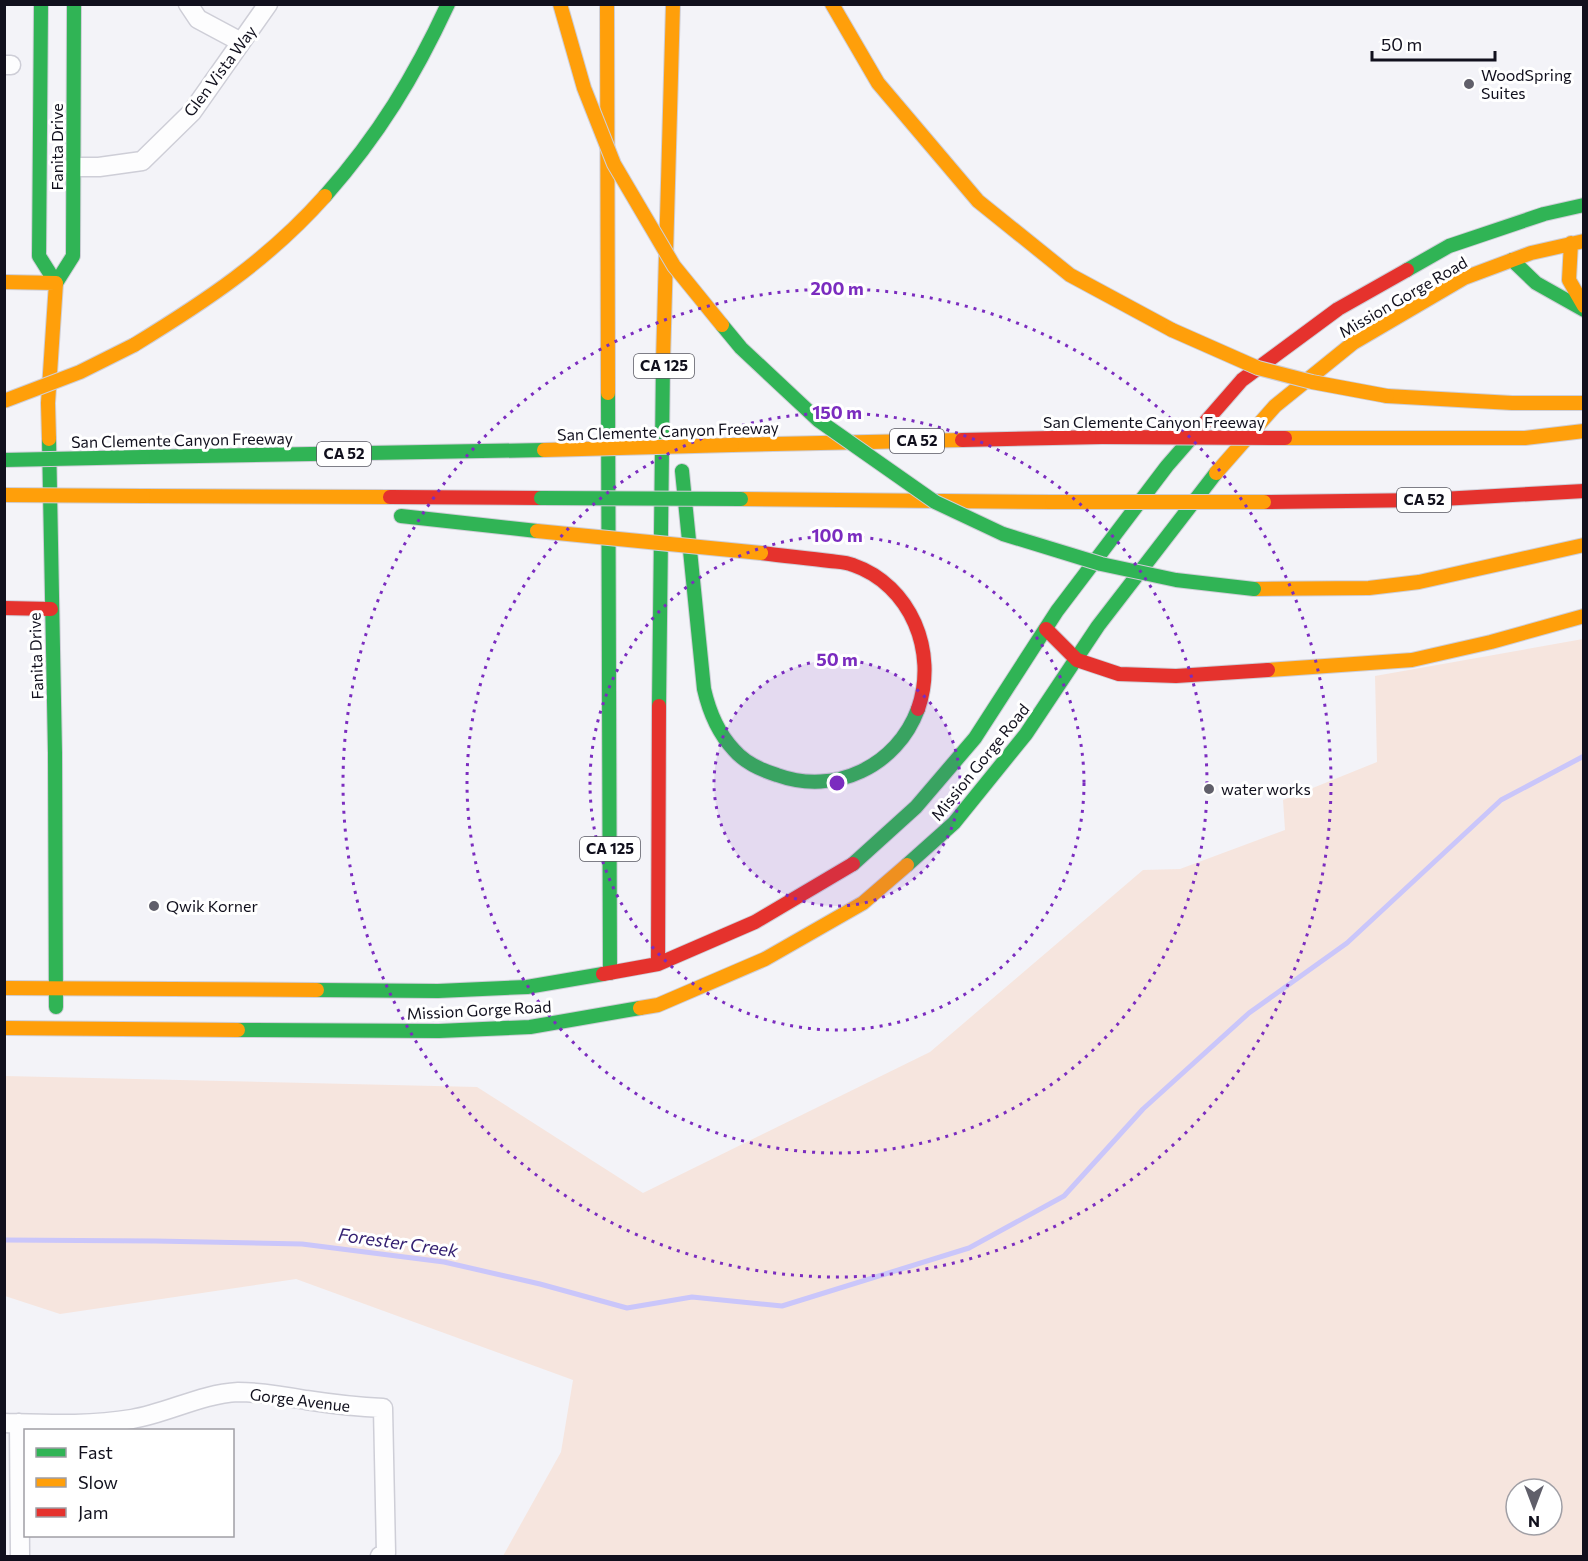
<svg xmlns="http://www.w3.org/2000/svg" width="1588" height="1561" font-family="Commissioner,sans-serif">
	<style>
		.green { fill: #f6e5de; fill-rule: evenodd }
		.lines { fill: none; stroke-linecap: round; stroke-linejoin: round }
		.stream { stroke: #cac6fa; stroke-width: 5 }
		.street-casing { stroke: #ceced7; stroke-width: 21 }
		.fast-casing { stroke: #ceced7; stroke-width: 16 }
		.slow-casing { stroke: #ceced7; stroke-width: 16 }
		.jam-casing { stroke: #ceced7; stroke-width: 16 }
		.street { stroke: #fdfdfe; stroke-width: 18 }
		.fast { stroke: #30b455; stroke-width: 14 }
		.slow { stroke: #ff9f0a; stroke-width: 14 }
		.jam { stroke: #e5322d; stroke-width: 14 }
		.fast-bridge-casing { stroke: #ceced7; stroke-width: 16; stroke-linecap: butt }
		.slow-bridge-casing { stroke: #ceced7; stroke-width: 16; stroke-linecap: butt }
		.jam-bridge-casing { stroke: #ceced7; stroke-width: 16; stroke-linecap: butt }
		.fast-bridge { stroke: #30b455; stroke-width: 14 }
		.slow-bridge { stroke: #ff9f0a; stroke-width: 14 }
		.jam-bridge { stroke: #e5322d; stroke-width: 14 }
		.ring { fill: none; stroke: #7b2cbf; stroke-width: 3; stroke-dasharray: 3 6 }
		.poi-dot { fill: #605f6a; stroke: #fff; stroke-width: 2 }
		.labels { text-anchor: middle; stroke-width: 6; stroke-linejoin: round; paint-order: stroke }
		.shield { fill: #fff; stroke: #585861; stroke-width: 1.5 }
		.shield-label { font-size: 15px; font-weight: bold; fill: #11101d }
		.street-label { font-size: 16px; fill: #11101d; stroke: #fff }
		.poi-label { font-size: 16px; fill: #11101d; stroke: #fff; text-anchor: start }
		.water-label { font-size: 18px; font-style: italic; fill: #342071; stroke: #fff }
		.centre { fill: #7b2cbf; stroke: #fff; stroke-width: 3 }
		.ring-label { font-size: 18px; text-anchor: middle; font-weight: bold; fill: #7b2cbf; stroke: #fff; stroke-width: 6; stroke-linejoin: round; paint-order: stroke }
	</style>
	<rect width="100%" height="100%" fill="#f3f3f8"/>
	<path class="green" d="M1583,639V1556H503L561,1452L573,1380L296,1279L60,1314L5,1296V1076L477,1087L643,1193L930,1052L1143,870L1180,869L1285,830L1283,800L1377,762L1375,676ZM1516,1489H1552V1525H1516Z"/>
	<g class="lines">
		<path class="stream" d="M4,1240L155,1241L302,1244L444,1262L540,1284L627,1308L692,1297L782,1306L969,1248L1064,1196L1143,1109L1249,1013L1347,943L1501,800L1584,756"/>
		<defs>
			<path id="street" d="M188,4L198,19L241,42
				M4,65H11
				M73,167H99L142,161L192,112L268,4
				M4,1423C47,1424 90,1426 132,1419C168,1413 201,1394 238,1392C261,1392 284,1396 306,1400C332,1404 357,1407 383,1408L386,1553L380,1556
				M19,1423L20,1556"/>
			<path id="fast" d="M41,4L39,256L56,283L73,256L74,4
				M325,196C379,135 414,77 448,4
				M1512,260L1536,283L1584,310
				M1407,270L1449,246L1544,214L1584,205
				M608,393L610,973
				M49,439L55,753L56,1007
				M143,457L544,450
				M682,471L704,689C709,711 718,733 734,750C745,763 761,770 777,775C835,796 897,766 918,709
				M401,516L537,531
				M659,706L663,362
				M853,864L916,807L975,738L1057,611L1167,466L1194,435
				M907,865L954,823L1026,734L1098,626L1216,473
				M317,990L438,991L527,987L603,974
				M238,1030L439,1031L530,1027L640,1008"/>
			<path id="slow" d="M607,4L608,393
				M832,4L878,83L978,201L1070,275L1172,330
				M1571,243L1569,280L1584,306
				M4,282L56,283
				M134,345C206,301 268,260 325,196
				M663,362L673,4
				M1387,396L1512,403H1584
				M1285,438H1525L1584,431
				M49,439L48,403L56,283
				M732,445L962,440
				M1216,473L1275,406L1353,343L1464,278L1531,253L1584,241
				M143,496L390,497
				M741,499L1052,502
				M1254,589L1369,588L1419,582L1584,545
				M1268,670L1412,660L1491,642L1584,616
				M4,988L317,990
				M640,1008L658,1005L765,959L863,903L907,865
				M4,1028L238,1030"/>
			<path id="jam" d="M1194,435L1242,380L1338,309L1407,270
				M962,440L1102,437
				M390,497L541,498
				M1264,502L1424,500L1584,491
				M761,553C784,556 807,558 830,561C838,562 846,562 853,565C911,585 938,652 918,709
				M4,608L51,609
				M1046,629L1077,660L1119,674L1176,676L1268,670
				M658,964L659,706
				M603,974L658,964L755,922L853,864"/>
		</defs>
		<use href="#street" class="street-casing"/>
		<use href="#fast" class="fast-casing"/>
		<use href="#slow" class="slow-casing"/>
		<use href="#jam" class="jam-casing"/>
		<use href="#street" class="street"/>
		<use href="#fast" class="fast"/>
		<use href="#slow" class="slow"/>
		<use href="#jam" class="jam"/>
		<defs>
			<path id="fast-bridge" d="M722,325L741,348L818,420L935,502L1003,534L1101,564L1176,580L1254,589
				M4,460L143,457
				M541,498L741,499"/>
			<path id="slow-bridge" d="M560,4L584,88L614,164L674,266L722,325
				M1172,330L1258,368L1312,382L1387,396
				M4,401L80,372L134,345
				M544,450L732,445
				M4,495L143,496
				M1052,502H1264
				M537,531L761,553"/>
			<path id="jam-bridge" d="M1102,437L1285,438"/>
		</defs>
		<use href="#fast-bridge" class="fast-bridge-casing"/>
		<use href="#slow-bridge" class="slow-bridge-casing"/>
		<use href="#jam-bridge" class="jam-bridge-casing"/>
		<use href="#fast-bridge" class="fast-bridge"/>
		<use href="#slow-bridge" class="slow-bridge"/>
		<use href="#jam-bridge" class="jam-bridge"/>
	</g>
	<circle cx="837" cy="783" r="123" fill="#7b2cbf" fill-opacity=".12"/>
	<g class="ring">
		<circle cx="837" cy="783" r="123"/>
		<circle cx="837" cy="783" r="247"/>
		<circle cx="837" cy="783" r="370"/>
		<circle cx="837" cy="783" r="494"/>
	</g>
	<g class="poi-dot">
		<circle cx="1469" cy="84" r="6"/>
		<circle cx="1209" cy="789" r="6"/>
		<circle cx="154" cy="906" r="6"/>
	</g>
	<g class="labels">
		<g class="shield">
			<rect x="634" y="354" width="60" height="24" rx="4.5"/>
			<rect x="890" y="429" width="54" height="24" rx="4.5"/>
			<rect x="317" y="442" width="54" height="24" rx="4.5"/>
			<rect x="1397" y="488" width="54" height="24" rx="4.5"/>
			<rect x="580" y="837" width="60" height="24" rx="4.5"/>
		</g>
		<g class="shield-label">
			<text x="664" y="371">CA 125</text>
			<text x="917" y="446">CA 52</text>
			<text x="344" y="459">CA 52</text>
			<text x="1424" y="505">CA 52</text>
			<text x="610" y="854">CA 125</text>
		</g>
		<g class="street-label">
			<text transform="translate(220 71) rotate(-53)" y="6">Glen Vista Way</text>
			<text transform="translate(57 147) rotate(-90)" y="6">Fanita Drive</text>
			<text transform="translate(1403 297) rotate(-30)" y="6">Mission Gorge Road</text>
			<text x="1154" y="428">San Clemente Canyon Freeway</text>
			<text transform="translate(668 431) rotate(-2)" y="6">San Clemente Canyon Freeway</text>
			<text transform="translate(182 440) rotate(-1)" y="6">San Clemente Canyon Freeway</text>
			<text transform="translate(36 656) rotate(-92)" y="6">Fanita Drive</text>
			<text transform="translate(980 762) rotate(-51)" y="6">Mission Gorge Road</text>
			<text transform="translate(479 1010) rotate(-3)" y="6">Mission Gorge Road</text>
			<text transform="translate(300 1400) rotate(7)" y="6">Gorge Avenue</text>
		</g>
		<g class="poi-label">
			<text x="1481" y="81">WoodSpring<tspan x="1481" dy="18">Suites</tspan></text>
			<text x="1221" y="795">water works</text>
			<text x="166" y="912">Qwik Korner</text>
		</g>
		<g class="water-label">
			<text transform="translate(398 1243) rotate(8)" y="6">Forester Creek</text>
		</g>
	</g>
	<circle cx="837" cy="783" r="9" class="centre"/>
	<g class="ring-label">
		<text x="837" y="295">200 m</text>
		<text x="837" y="419">150 m</text>
		<text x="837" y="542">100 m</text>
		<text x="837" y="666">50 m</text>
	</g>
	<rect width="1588" height="1561" fill="none" stroke="#11101d" stroke-width="12"/>
	<rect x="24" y="1429" width="210" height="108" fill="#ffffff" stroke="#a09fa5" stroke-width="1.5"/>
	<rect x="36" y="1448" width="30" height="9" fill="#30b455" stroke="#a09fa5" stroke-width="1.5"/>
	<text x="78" y="1459" font-size="18" fill="#11101d">Fast</text>
	<rect x="36" y="1478" width="30" height="9" fill="#ff9f0a" stroke="#a09fa5" stroke-width="1.5"/>
	<text x="78" y="1489" font-size="18" fill="#11101d">Slow</text>
	<rect x="36" y="1508" width="30" height="9" fill="#e5322d" stroke="#a09fa5" stroke-width="1.5"/>
	<text x="78" y="1519" font-size="18" fill="#11101d">Jam</text>
	<g transform="translate(1534 1507) rotate(180)"><circle r="28" fill="#ffffff" stroke="#a09fa5" stroke-width="1.5"/>
	<path d="M0-4.5L10 22L0 15L-10 22Z" fill="#605f6a"/>
	<text y="-9" font-size="16" font-weight="bold" text-anchor="middle" fill="#11101d">N</text>
	</g>
	<path d="M1372 51v9h123v-9" fill="none" stroke="#11101d" stroke-width="3"/>
	<text x="1381" y="51" font-size="18" fill="#11101d" stroke="#ffffff" stroke-width="4.5" paint-order="stroke">50 m</text>
</svg>
